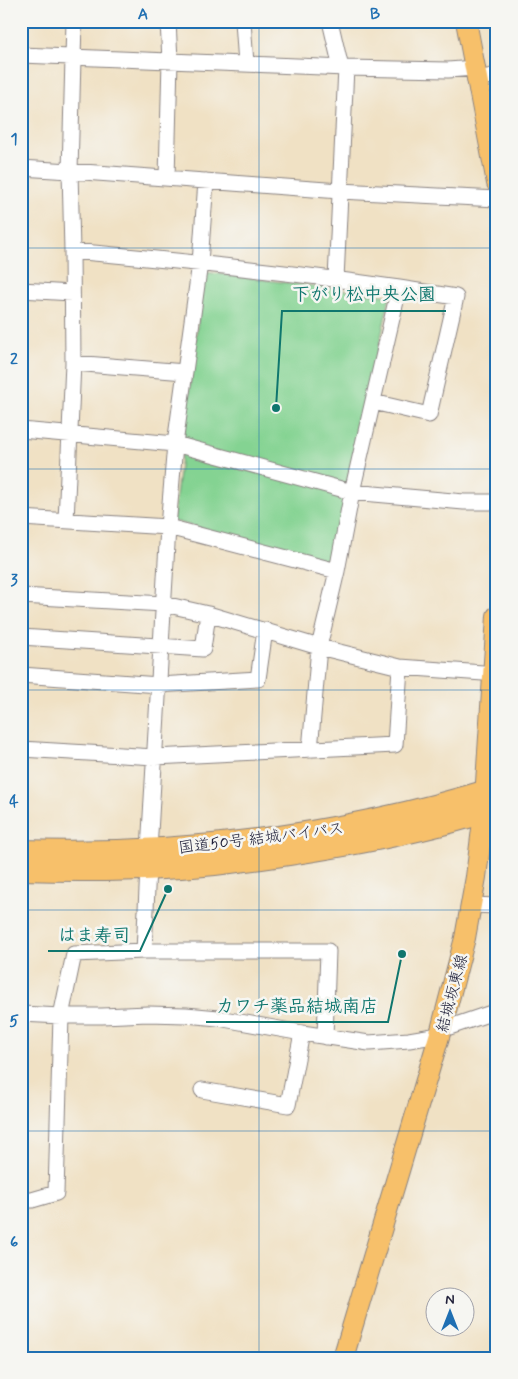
<svg xmlns="http://www.w3.org/2000/svg" width="518" height="1379" font-family="Mynerve,'Klee One',sans-serif">
	<style>
		.green { fill: #84d392; stroke: #537a66 }
		.lines { fill: none; stroke-linecap: round; stroke-linejoin: round }
		.minor-casing { stroke: #898280; stroke-width: 17 }
		.major-casing { stroke: #898280; stroke-width: 22 }
		.highway-casing { stroke: #898280; stroke-width: 24 }
		.minor { stroke: #fff; stroke-width: 15 }
		.major { stroke: #f7c06b; stroke-width: 20 }
		.highway { stroke: #f7c06b; stroke-width: 22 }
		.grid { fill: none; stroke: #1f6fb2; stroke-width: 1; stroke-opacity: 0.55 }
		.labels { text-anchor: middle; stroke-width: 5; stroke-linejoin: round; paint-order: stroke }
		.street-label { font-size: 16px; fill: #22223b; stroke: #f6f6f2 }
		.leader { fill: none; stroke: #0f766e; stroke-width: 2 }
		.callout-dot { fill: #0f766e; stroke: #f6f6f2; stroke-width: 2 }
		.callout-label { font-size: 18px; text-anchor: middle; font-weight: bold; fill: #0f766e; stroke: #f6f6f2; stroke-width: 5; stroke-linejoin: round; paint-order: stroke }
		.neatline { fill: none; stroke: #1f6fb2; stroke-width: 2 }
		.grid-label { font-size: 16px; text-anchor: middle; font-weight: bold; fill: #1f6fb2 }
	</style>
	<rect width="100%" height="100%" fill="#f6f6f2"/>
	<filter id="ink" filterUnits="userSpaceOnUse"><feTurbulence type="fractalNoise" baseFrequency=".02" numOctaves="2"/><feDisplacementMap in="SourceGraphic" scale="10" xChannelSelector="R" yChannelSelector="G"/><feConvolveMatrix kernelMatrix="1 2 1 2 8 2 1 2 1" color-interpolation-filters="sRGB"/></filter>
	<filter id="wash" filterUnits="userSpaceOnUse"><feTurbulence type="fractalNoise" baseFrequency=".0096" numOctaves="4" result="noise"/><feDisplacementMap in="SourceGraphic" scale="20" xChannelSelector="R" yChannelSelector="G"/><feGaussianBlur stdDeviation="1.12" result="paint"/><feColorMatrix in="noise" values="0 0 0 0 0 0 0 0 0 0 0 0 0 0 0 0 0 1.4 0 .05"/><feComposite in="paint" operator="in"/></filter>
	<g filter="url(#wash)">
		<rect width="100%" height="100%" fill="#f0e1c4"/>
		<path class="green" d="M204,272L390,296L332,563L173,521Z"/>
	</g>
	<g filter="url(#ink)">
		<g class="lines">
			<defs>
				<path id="minor" d="M243,21L246,64
					M330,21L341,68
					M21,55L346,68L448,70L475,68
					M477,79L497,75
					M21,168L70,171L340,191L497,199
					M167,178L170,60L168,21
					M72,251C182,261 291,272 399,288L352,492L337,571L319,647L310,750
					M336,279L346,68
					M21,290L72,293
					M73,363L185,372
					M373,402L429,415L456,297L399,288
					M21,430L175,444L352,492L464,502H497
					M21,518L168,527L337,571
					M66,521L73,363L72,251L70,171L74,21
					M21,596L164,604L208,614L319,647L400,667L497,674
					M21,637L203,649L208,614
					M21,675L159,685L258,679L265,630
					M21,749L155,757L395,745L400,667
					M149,850L168,527L175,444L200,263L206,181
					M472,905L497,906
					M144,951L148,868
					M21,1014L61,1016H102L148,1014L186,1015L218,1018L302,1033L369,1043L409,1040L439,1035
					M441,1030L497,1011
					M202,1090L288,1105L302,1033
					M21,1200H32L56,1193L61,1016L74,954L144,951H328L325,1037"/>
				<path id="major" d="M466,21L497,183
					M343,1358L441,1030L465,938L476,877L484,813L497,616"/>
				<path id="highway" d="M21,851C183,856 342,836 497,788
					M21,869C90,871 161,871 230,862C274,857 317,850 361,842C407,833 452,823 497,808"/>
			</defs>
			<use href="#minor" class="minor-casing"/>
			<use href="#major" class="major-casing"/>
			<use href="#highway" class="highway-casing"/>
			<use href="#minor" class="minor"/>
			<use href="#major" class="major"/>
			<use href="#highway" class="highway"/>
		</g>
	</g>
	<path class="grid" d="M259,21V1358M21,248H497M21,469H497M21,690H497M21,910H497M21,1131H497"/>
	<g class="labels">
		<g class="street-label">
			<text transform="translate(261 837) rotate(-7)" y="6">国道50号 結城バイパス</text>
			<text transform="translate(451 993) rotate(-75)" y="6">結城坂東線</text>
		</g>
	</g>
	<path class="leader" d="M276 408L282 311H446M168 889L140 951H48M402 954L388 1022H206"/>
	<g class="callout-dot">
		<circle cx="276" cy="408" r="5"/>
		<circle cx="168" cy="889" r="5"/>
		<circle cx="402" cy="954" r="5"/>
	</g>
	<g class="callout-label">
		<text x="364" y="300">下がり松中央公園</text>
		<text x="94" y="941">はま寿司</text>
		<text x="297" y="1012">カワチ薬品結城南店</text>
	</g>
	<rect width="518" height="1379" fill="none" stroke="#f6f6f2" stroke-width="55"/>
	<g transform="translate(450 1312)"><circle r="24" fill="#f6f6f2" stroke="#a1a1a9"/>
	<path d="M0-4L9 19L0 12L-9 19Z" fill="#1f6fb2"/>
	<text y="-8" font-size="14" font-weight="bold" text-anchor="middle" fill="#22223b">N</text>
	</g>
	<rect x="28" y="28" width="462" height="1324" class="neatline"/>
	<g class="grid-label">
		<text x="143" y="19">A</text>
		<text x="375" y="19">B</text>
		<text x="14" y="144">1</text>
		<text x="14" y="364">2</text>
		<text x="14" y="585">3</text>
		<text x="14" y="806">4</text>
		<text x="14" y="1026">5</text>
		<text x="14" y="1247">6</text>
	</g>
</svg>
